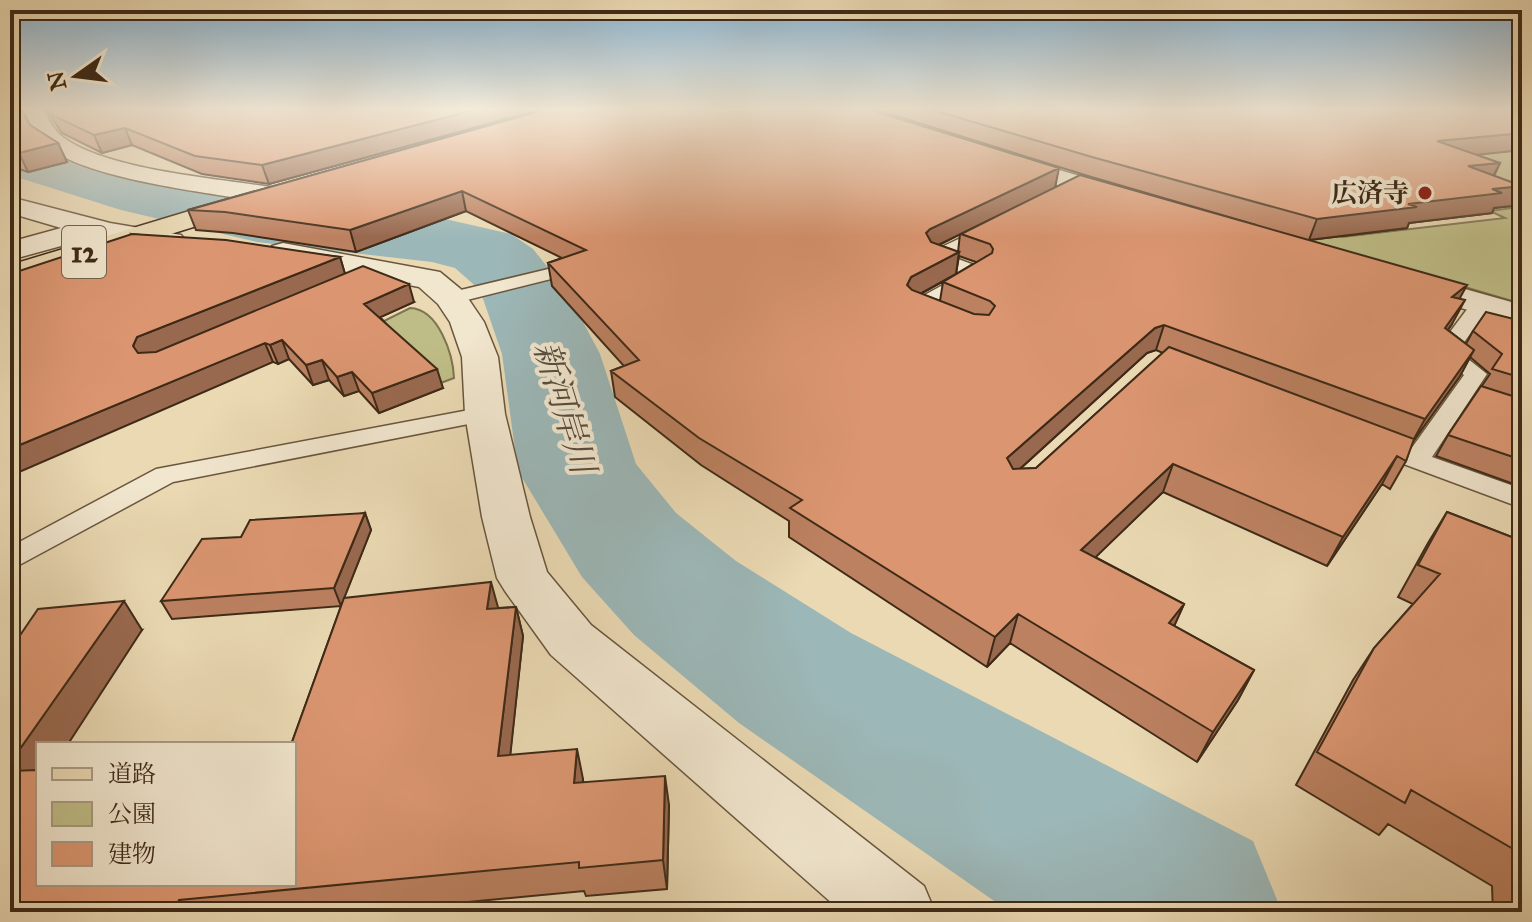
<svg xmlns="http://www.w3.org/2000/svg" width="1532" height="922" font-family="'IM FELL Great Primer','Noto Serif JP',serif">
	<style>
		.green { fill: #bfbd87; stroke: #7e744f; stroke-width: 2 }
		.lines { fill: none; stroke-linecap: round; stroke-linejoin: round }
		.river { fill: #9cb7b7; fill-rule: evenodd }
		.lane-casing { stroke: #69563e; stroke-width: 3 }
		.street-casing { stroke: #69563e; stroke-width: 3 }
		.primary-casing { stroke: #3e2a17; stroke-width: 3 }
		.lane { fill: #f1e6ce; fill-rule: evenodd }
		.street { fill: #f1e6ce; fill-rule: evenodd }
		.primary { fill: #ead9b3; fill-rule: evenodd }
		.wall { fill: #bc8161; stroke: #3e2a17; stroke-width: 2; fill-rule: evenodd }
		.shaded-wall { fill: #99694f; stroke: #3e2a17; stroke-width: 2 }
		.building { fill: #db9671; stroke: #3e2a17; stroke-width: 2 }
		.poi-dot { fill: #8f2418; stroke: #f1e6ce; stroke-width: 3 }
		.labels { text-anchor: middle; stroke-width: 8; stroke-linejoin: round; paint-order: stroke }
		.far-poi-label { font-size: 26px; font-weight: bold; fill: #3e2a17; stroke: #f1e6ce; text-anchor: end }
		.shield { fill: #f1e6ce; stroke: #74624e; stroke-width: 2 }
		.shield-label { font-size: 30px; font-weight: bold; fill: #3e2a17 }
		.water-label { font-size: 34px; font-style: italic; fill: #564d3f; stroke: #f1e6ce }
	</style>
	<rect width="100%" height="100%" fill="#ead9b3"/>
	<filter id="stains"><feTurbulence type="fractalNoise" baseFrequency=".0025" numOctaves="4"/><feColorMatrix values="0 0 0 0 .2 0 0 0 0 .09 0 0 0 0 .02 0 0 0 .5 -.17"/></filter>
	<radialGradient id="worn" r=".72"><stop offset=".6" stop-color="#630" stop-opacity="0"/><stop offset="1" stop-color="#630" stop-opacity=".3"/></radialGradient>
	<path class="green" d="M1414,140L1522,149V195L1499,187Z
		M1522,201V304L1235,219L1272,215L1311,224L1342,237L1505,218L1490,211L1519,207L1510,203Z
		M410,308C439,309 453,355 454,378L438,384L372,327Z"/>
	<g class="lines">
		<path class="river" d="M10,119L31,125L53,148L157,177L257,198L432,216L511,234L533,249L566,290L600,354L636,464L676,513L736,561L851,633L1253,841L1282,912H1010L739,723L634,635L582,577L518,471L502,354L480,290L455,268L432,262L257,242L121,210L10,175Z"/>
		<defs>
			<path id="lane" d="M990,224L996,225L998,229L996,233L950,256L985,269L987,273L985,277L933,306L943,313L940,317C930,320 914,316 907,307L910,303L963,274L929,261L926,257L929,253Z
				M569,264L578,269L575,273L451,304L441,298L444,294Z
				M1481,298L1491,304L1458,351L1487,374L1432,457L1522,489V508L1366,450L1362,445L1366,440L1375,437L1411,449L1464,375L1435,352L1474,300Z
				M485,407L494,409L497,414L494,419L173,482L10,570V547L156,469Z"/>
			<path id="street" d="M23,108H43C48,119 54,131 64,138C109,170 214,178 270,187L279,190L283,195L279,200L270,203C212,193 96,181 50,149C36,139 29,123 23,108Z
				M999,152L1133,192L1137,198L1133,204L1124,206L991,164L987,159L991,154Z
				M10,197L110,223L181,235L186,241L181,247L171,250L94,237L10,260V242L61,228L10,213Z
				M283,243L440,272L463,291L484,322L498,357L505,414L530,517L547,572L591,625L924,886L935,912H842L551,655L505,591L497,578L482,517L465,414L462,357L450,322L438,304L419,287L272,258L268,252L272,246Z
				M1401,271L1522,305V326L1390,287L1385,280L1390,273Z"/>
			<path id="primary" d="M249,193L258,195L262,201L258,207L10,284V265Z"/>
		</defs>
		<use href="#lane" class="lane-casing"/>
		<use href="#street" class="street-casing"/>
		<use href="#primary" class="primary-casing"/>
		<use href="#lane" class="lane"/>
		<use href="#street" class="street"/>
		<use href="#primary" class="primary"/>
	</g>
	<path class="wall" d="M10,108H21L30,125L58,143L67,162L28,172L10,166Z
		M45,108H546L269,184L202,174L132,145L102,153L62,133Z
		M551,108L1056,187L1256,225L1088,176L871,108H1522L1476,155L1500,163L1494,176L1512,206L1494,208L1492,213L1409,223L1407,228L1309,240L1459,299L1452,324L1448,330L1466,344L1473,331L1522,321V487L1436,456L1448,435L1490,374L1470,357L1460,376L1412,443L1406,461L1390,489L1382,484L1327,566L1163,492L1095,557L1184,604L1174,626L1254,670L1238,700L1197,762L1010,643L987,667L789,537V521L701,465L615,397L611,371L624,366L552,286L548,263L562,258L466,211L356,252L233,233L196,230L188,210ZM960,234L958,252L939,245ZM959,256L976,262L956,274ZM953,276L943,282L940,301L921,294ZM1156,350L1163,353L1036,468L1020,469L1147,353Z
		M132,234L340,257L345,274L414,302L380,317L443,388L379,413L359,391L344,396L329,380L313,385L289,359L278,364L273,362Z
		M1447,512L1522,541V912H1493L1492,886L1388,824L1379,835L1296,785L1353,680L1374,648L1413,604L1398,597L1428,543Z
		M365,513L371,530L344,598L498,608L516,607L523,636L510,755L583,779V782L669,805L667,889L586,896L584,891L362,912H10V650L142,630L38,744V884L292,742L341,606L172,619L161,601L241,537Z"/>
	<path class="shaded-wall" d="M482,108H546L269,184L262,165Z
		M125,128L132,145L102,153L94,135Z
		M1522,133V150L1428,160L1437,141Z
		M58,143L67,162L28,172L19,153Z
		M1500,163L1490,182L1468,166Z
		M1059,168L1055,188L928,250L926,233L930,229Z
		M1522,186L1512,206L1494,208L1492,213L1409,223L1407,228L1309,240L1317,219L1492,189Z
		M462,191L466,211L356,252L350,230Z
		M959,252L956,274L909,300L907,285L911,277Z
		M340,257L345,274L142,366L133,346L137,337Z
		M409,284L414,302L370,322L364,304Z
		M1467,285L1454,309L1452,297Z
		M1465,300L1452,324L1432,352L1445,328Z
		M1164,325L1156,350L1147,353L1001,486L1007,458L1155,328Z
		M282,340L289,359L278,364L270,345Z
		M265,343L273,362L10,476V449Z
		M1474,350L1460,376L1410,446L1425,419Z
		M322,360L329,380L313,385L306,365Z
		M437,369L443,388L379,413L372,393Z
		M352,372L359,391L344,396L337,377Z
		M1397,456L1382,484L1327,566L1343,537Z
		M1173,464L1163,492L1073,579L1081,550Z
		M365,513L371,530L341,606L334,588Z
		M491,582L499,611L487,609Z
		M124,601L142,630L68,744H38V790L10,777V763Z
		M1184,604L1171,633L1169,623Z
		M516,607L523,636L507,786L498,756Z
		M1018,614L1010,643L987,667L995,637Z
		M1254,670L1238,700L1197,762L1213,732Z
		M577,749L583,779L580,812L574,783Z
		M665,776L669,805L667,889L663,860Z
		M179,900L189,912H173Z"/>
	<path class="building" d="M10,108H20L30,125L58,143L19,153L10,150Z
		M49,108H482L262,165L195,156L125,128L94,135L54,116Z
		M551,108H864L1059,168L930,229L926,233L931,242L959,252L911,277L907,285L912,290L974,314L989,315L995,306L990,301L943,282L992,253L993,249L990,244L961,234L1080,175L1467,285L1452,297L1465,300L1445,328L1474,350L1425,419L1164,325L1155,328L1007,458L1013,469L1036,468L1169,347L1414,439L1406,461L1397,456L1343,537L1173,464L1081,550L1184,604L1169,623L1254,670L1213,732L1018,614L995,637L790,508L802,500L699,438L611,371L639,360L548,263L586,250L462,191L350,230L225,212L188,210Z
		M926,108H1522V133L1437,141L1500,163L1468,166L1522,186L1492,189L1502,193L1408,204L1417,207L1317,219L1092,157Z
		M132,234L226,240L340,257L137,337L133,346L138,353L156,352L363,266L409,284L364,304L437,369L372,393L352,372L337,377L322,360L306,365L282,340L270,345L265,343L10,449V274Z
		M1486,312L1522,321V378L1492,369L1502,354L1473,331Z
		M1481,386L1522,399V460L1448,435Z
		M1447,512L1522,541V854L1411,790L1405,803L1317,752L1374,648L1440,574L1418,565Z
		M365,513L334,588L161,601L202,539L241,537L250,520Z
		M491,582L487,609L516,607L498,756L577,749L574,783L665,776L663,860L579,868V862L179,900L173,912H10V771L38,770V884H294V744H268L292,742L344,598Z
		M124,601L10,763V650L38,609Z"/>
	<linearGradient id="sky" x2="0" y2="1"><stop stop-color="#89b5d4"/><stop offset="0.46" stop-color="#f6eedd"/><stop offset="1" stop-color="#f6eedd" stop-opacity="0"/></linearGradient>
	<rect width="1532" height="237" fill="url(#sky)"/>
	<circle class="poi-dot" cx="1425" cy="193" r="8"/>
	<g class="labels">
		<g class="far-poi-label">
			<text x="1409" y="202">広済寺</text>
		</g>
		<rect class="shield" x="62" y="226" width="44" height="52" rx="6"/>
		<g class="shield-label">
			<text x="84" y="262">12</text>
		</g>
		<g class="water-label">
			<text transform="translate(565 407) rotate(73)" y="12">新河岸川</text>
		</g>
	</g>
	<rect width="1532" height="922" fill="none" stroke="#ead9b3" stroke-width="40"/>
	<rect x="12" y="12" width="1508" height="898" fill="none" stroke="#3e2a17" stroke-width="4"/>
	<rect x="20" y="20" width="1492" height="882" fill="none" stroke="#3e2a17" stroke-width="2"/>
	<rect x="36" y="742" width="260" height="144" fill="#f1e6ce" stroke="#a99b85" stroke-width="2"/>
	<rect x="52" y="768" width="40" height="12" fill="#ead9b3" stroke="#a99b85" stroke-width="2"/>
	<text x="108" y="782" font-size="24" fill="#3e2a17">道路</text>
	<rect x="52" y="802" width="40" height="24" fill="#bfbd87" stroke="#a99b85" stroke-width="2"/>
	<text x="108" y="822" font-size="24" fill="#3e2a17">公園</text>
	<rect x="52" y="842" width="40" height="24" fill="#db9671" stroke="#a99b85" stroke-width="2"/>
	<text x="108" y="862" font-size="24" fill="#3e2a17">建物</text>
	<g transform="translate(76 76) rotate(256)" stroke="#f1e6ce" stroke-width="6" paint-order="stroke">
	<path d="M0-6L14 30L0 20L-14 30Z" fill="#3e2a17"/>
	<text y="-12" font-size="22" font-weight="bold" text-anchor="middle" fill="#3e2a17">N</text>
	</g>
	<rect width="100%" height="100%" filter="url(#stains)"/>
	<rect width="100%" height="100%" fill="url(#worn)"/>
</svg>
